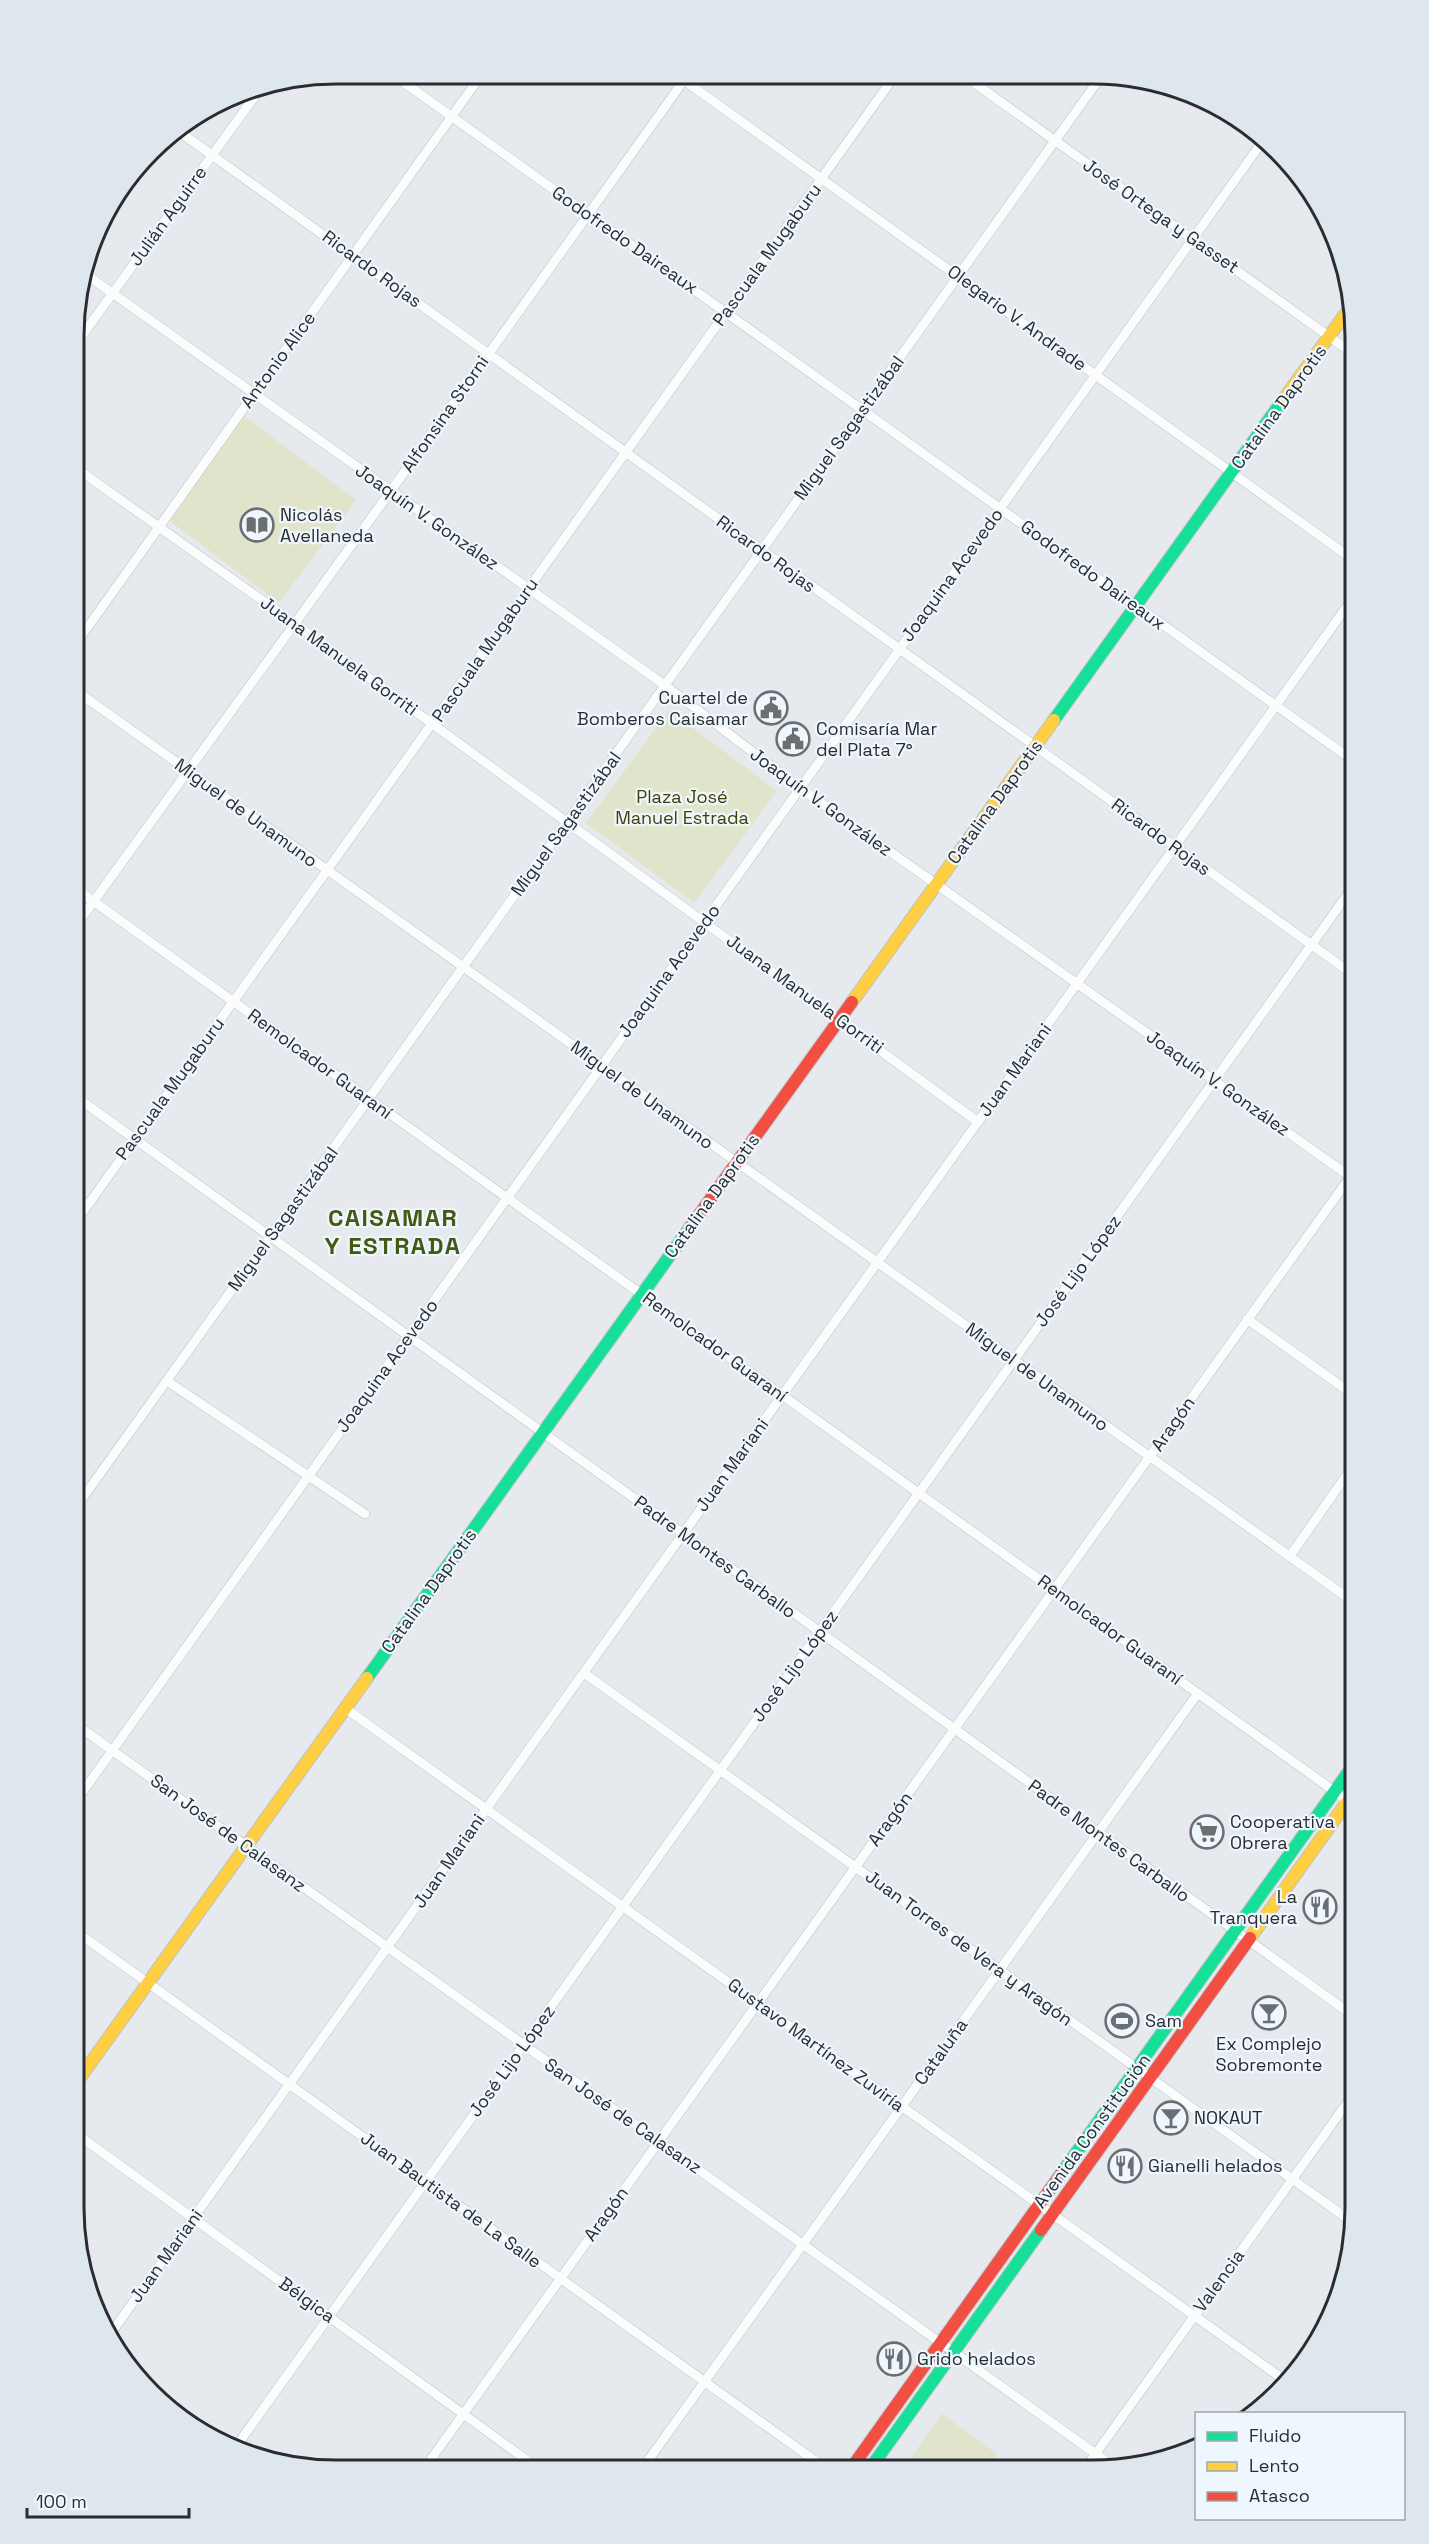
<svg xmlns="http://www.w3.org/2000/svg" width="1429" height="2544" font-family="'Space Grotesk',sans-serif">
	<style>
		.green { fill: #e0e4cb }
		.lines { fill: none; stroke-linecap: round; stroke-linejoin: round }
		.street-casing { stroke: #bfc2c5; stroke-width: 10 }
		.fast-casing { stroke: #bfc2c5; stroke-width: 14 }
		.slow-casing { stroke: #bfc2c5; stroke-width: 14 }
		.jam-casing { stroke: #bfc2c5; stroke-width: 14 }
		.street { stroke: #fbfcfc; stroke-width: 9 }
		.fast { stroke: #16e098; stroke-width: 12 }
		.slow { stroke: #ffcf43; stroke-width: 12 }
		.jam { stroke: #f24e42; stroke-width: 12 }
		.labels { text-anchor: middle; stroke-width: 4.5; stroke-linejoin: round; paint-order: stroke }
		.street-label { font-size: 18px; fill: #2a2d30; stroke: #eff7fe }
		.poi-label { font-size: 18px; fill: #2a2d30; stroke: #eff7fe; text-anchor: start }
		.park-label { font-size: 18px; fill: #404203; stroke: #eff7fe }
		.district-label { font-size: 24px; font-weight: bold; letter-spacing: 1.5px; fill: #435a12; stroke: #eff7fe }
		.rim { fill: none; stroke: #2a2d30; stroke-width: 3 }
	</style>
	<rect width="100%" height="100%" fill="#e6eaee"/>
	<path class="green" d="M243,415L356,500L279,603L166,518Z
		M669,710L777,791L694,903L586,823Z
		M942,2414L997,2454L985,2470H902Z"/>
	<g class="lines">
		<defs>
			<path id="street" d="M392,74L1355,762
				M678,76L1355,561
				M966,77L1355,355
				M177,130L1355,976
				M84,273L666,686L800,788L1355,1180
				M76,344L260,89
				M76,468L294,623L978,1122
				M75,645L482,74
				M75,690L1355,1603
				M75,888L1355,1806
				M75,927L390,492L687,76
				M75,1096L1355,2017
				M75,1223L894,77
				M1247,1319L1355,1396
				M167,1381L365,1514
				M74,1510L1100,78
				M1290,1556L1355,1463
				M584,1673L1355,2224
				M345,1708L1287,2382
				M74,1723L1114,2467
				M74,1804L1265,138
				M74,1930L828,2470
				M74,2132L539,2469
				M109,2336L1355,595
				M158,2399L220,2444
				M235,2448L1355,884
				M424,2469L1355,1170
				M642,2469L1198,1693
				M1084,2470L1355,2092"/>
			<path id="fast" d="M1054,720L1283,400
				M367,1678L691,1226
				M1061,2174L1355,1763
				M869,2470L1041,2230"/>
			<path id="slow" d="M1283,400L1351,306
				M852,1002L1054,720
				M1250,1938L1355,1791
				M74,2086L367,1678"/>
			<path id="jam" d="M691,1226L852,1002
				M1041,2230L1250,1938
				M850,2470L1061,2174"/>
		</defs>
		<use href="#street" class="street-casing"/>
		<use href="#fast" class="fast-casing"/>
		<use href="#slow" class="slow-casing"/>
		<use href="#jam" class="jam-casing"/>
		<use href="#street" class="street"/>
		<use href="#fast" class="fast"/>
		<use href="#slow" class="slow"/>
		<use href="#jam" class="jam"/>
	</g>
	<defs>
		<symbol id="library-ring" viewBox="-11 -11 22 22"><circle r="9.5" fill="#eff7fe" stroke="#6c6f72" stroke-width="1.5"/><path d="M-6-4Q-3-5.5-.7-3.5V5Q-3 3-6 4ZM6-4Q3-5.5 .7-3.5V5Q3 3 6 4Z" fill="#6c6f72"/></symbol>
		<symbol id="civic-ring" viewBox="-11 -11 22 22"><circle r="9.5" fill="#eff7fe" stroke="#6c6f72" stroke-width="1.5"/><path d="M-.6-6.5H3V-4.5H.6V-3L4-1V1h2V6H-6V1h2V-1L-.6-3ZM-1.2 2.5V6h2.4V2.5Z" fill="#6c6f72"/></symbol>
		<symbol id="supermarket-ring" viewBox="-11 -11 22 22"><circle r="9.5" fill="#eff7fe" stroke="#6c6f72" stroke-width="1.5"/><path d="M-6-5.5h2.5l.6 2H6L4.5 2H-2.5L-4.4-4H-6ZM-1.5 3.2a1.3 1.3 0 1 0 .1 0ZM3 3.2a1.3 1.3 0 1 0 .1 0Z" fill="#6c6f72"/></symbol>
		<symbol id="restaurant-ring" viewBox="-11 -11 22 22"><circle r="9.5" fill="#eff7fe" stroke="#6c6f72" stroke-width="1.5"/><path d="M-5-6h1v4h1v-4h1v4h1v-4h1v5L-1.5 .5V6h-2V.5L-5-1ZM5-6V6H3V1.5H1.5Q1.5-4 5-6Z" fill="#6c6f72"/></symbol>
		<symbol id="bar-ring" viewBox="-11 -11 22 22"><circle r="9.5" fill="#eff7fe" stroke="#6c6f72" stroke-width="1.5"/><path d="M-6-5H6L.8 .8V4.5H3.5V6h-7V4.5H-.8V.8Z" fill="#6c6f72"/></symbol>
		<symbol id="stadium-ring" viewBox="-11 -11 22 22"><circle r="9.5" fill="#eff7fe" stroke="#6c6f72" stroke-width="1.5"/><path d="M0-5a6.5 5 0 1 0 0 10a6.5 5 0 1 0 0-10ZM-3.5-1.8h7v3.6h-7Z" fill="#6c6f72"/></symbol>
	</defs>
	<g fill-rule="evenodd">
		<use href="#library-ring" x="238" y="506" width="38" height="38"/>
		<use href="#civic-ring" x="752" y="689" width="38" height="38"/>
		<use href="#civic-ring" x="774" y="720" width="38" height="38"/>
		<use href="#supermarket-ring" x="1188" y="1813" width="38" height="38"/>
		<use href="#restaurant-ring" x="1301" y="1888" width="38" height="38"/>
		<use href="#bar-ring" x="1250" y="1994" width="38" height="38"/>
		<use href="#stadium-ring" x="1103" y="2002" width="38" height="38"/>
		<use href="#bar-ring" x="1152" y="2099" width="38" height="38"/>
		<use href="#restaurant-ring" x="1106" y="2147" width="38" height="38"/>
		<use href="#restaurant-ring" x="875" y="2340" width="38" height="38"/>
	</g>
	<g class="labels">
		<g class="street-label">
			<text transform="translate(168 216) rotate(-54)" y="6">Julián Aguirre</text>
			<text transform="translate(1161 216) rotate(35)" y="6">José Ortega y Gasset</text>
			<text transform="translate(625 240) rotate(35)" y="6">Godofredo Daireaux</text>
			<text transform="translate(767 255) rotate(-54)" y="6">Pascuala Mugaburu</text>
			<text transform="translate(372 269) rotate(36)" y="6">Ricardo Rojas</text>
			<text transform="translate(1017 318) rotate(36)" y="6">Olegario V. Andrade</text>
			<text transform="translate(278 360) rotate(-54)" y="6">Antonio Alice</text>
			<text transform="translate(1279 407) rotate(-54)" y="6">Catalina Daprotis</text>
			<text transform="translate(445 414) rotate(-55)" y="6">Alfonsina Storni</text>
			<text transform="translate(849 428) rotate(-54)" y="6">Miguel Sagastizábal</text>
			<text transform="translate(427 517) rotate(35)" y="6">Joaquín V. González</text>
			<text transform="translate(766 554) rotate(36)" y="6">Ricardo Rojas</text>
			<text transform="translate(952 575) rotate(-54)" y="6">Joaquina Acevedo</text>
			<text transform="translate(1093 575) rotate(36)" y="6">Godofredo Daireaux</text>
			<text transform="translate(485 650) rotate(-55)" y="6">Pascuala Mugaburu</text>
			<text transform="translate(339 656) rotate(36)" y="6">Juana Manuela Gorriti</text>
			<text transform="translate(821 802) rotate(36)" y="6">Joaquín V. González</text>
			<text transform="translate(995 802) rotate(-54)" y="6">Catalina Daprotis</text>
			<text transform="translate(246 813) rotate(36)" y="6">Miguel de Unamuno</text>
			<text transform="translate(566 824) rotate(-54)" y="6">Miguel Sagastizábal</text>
			<text transform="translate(1161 837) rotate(36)" y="6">Ricardo Rojas</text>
			<text transform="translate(669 971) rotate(-54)" y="6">Joaquina Acevedo</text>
			<text transform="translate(805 994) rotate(36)" y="6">Juana Manuela Gorriti</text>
			<text transform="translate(320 1064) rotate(36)" y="6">Remolcador Guaraní</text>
			<text transform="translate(1015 1070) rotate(-54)" y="6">Juan Mariani</text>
			<text transform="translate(1218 1083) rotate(35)" y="6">Joaquín V. González</text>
			<text transform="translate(170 1089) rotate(-54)" y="6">Pascuala Mugaburu</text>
			<text transform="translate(642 1095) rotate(36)" y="6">Miguel de Unamuno</text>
			<text transform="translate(712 1196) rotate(-54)" y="6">Catalina Daprotis</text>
			<text transform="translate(283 1219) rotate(-54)" y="6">Miguel Sagastizábal</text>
			<text transform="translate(1078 1271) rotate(-54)" y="6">José Lijo López</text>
			<text transform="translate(715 1347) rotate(36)" y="6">Remolcador Guaraní</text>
			<text transform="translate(387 1366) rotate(-54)" y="6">Joaquina Acevedo</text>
			<text transform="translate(1037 1377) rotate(36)" y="6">Miguel de Unamuno</text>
			<text transform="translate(1173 1424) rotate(-55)" y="6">Aragón</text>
			<text transform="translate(732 1465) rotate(-54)" y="6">Juan Mariani</text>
			<text transform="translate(715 1557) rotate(36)" y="6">Padre Montes Carballo</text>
			<text transform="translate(429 1591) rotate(-54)" y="6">Catalina Daprotis</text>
			<text transform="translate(1110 1630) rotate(36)" y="6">Remolcador Guaraní</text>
			<text transform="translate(795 1666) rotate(-54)" y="6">José Lijo López</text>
			<text transform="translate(890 1819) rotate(-54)" y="6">Aragón</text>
			<text transform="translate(228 1833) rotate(36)" y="6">San José de Calasanz</text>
			<text transform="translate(1109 1841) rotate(36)" y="6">Padre Montes Carballo</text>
			<text transform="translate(449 1861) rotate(-55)" y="6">Juan Mariani</text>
			<text transform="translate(969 1948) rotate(36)" y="6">Juan Torres de Vera y Aragón</text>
			<text transform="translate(816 2045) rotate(36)" y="6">Gustavo Martínez Zuviría</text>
			<text transform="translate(941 2052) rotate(-54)" y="6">Cataluña</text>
			<text transform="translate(512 2061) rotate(-54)" y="6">José Lijo López</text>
			<text transform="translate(623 2116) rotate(35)" y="6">San José de Calasanz</text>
			<text transform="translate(1092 2131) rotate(-54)" y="6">Avenida Constitución</text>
			<text transform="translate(451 2200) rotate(36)" y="6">Juan Bautista de La Salle</text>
			<text transform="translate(606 2214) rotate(-54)" y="6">Aragón</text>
			<text transform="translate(166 2256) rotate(-54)" y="6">Juan Mariani</text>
			<text transform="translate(1219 2281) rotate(-54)" y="6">Valencia</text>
			<text transform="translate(307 2300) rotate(36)" y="6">Bélgica</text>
		</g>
		<g class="poi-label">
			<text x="280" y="521">Nicolás<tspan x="280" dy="21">Avellaneda</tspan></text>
			<text x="748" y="704" text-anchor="end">Cuartel de<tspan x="748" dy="21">Bomberos Caisamar</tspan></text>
			<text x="816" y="735">Comisaría Mar<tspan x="816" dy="21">del Plata 7°</tspan></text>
			<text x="1230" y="1828">Cooperativa<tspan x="1230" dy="21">Obrera</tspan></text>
			<text x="1297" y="1903" text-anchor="end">La<tspan x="1297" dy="21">Tranquera</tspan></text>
			<text x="1145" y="2027">Sam</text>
			<text x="1269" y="2050" text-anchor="middle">Ex Complejo<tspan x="1269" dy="21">Sobremonte</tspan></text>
			<text x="1194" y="2124">NOKAUT</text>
			<text x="1148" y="2172">Gianelli helados</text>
			<text x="917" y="2365">Grido helados</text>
		</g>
		<g class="park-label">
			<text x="682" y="803">Plaza José<tspan x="682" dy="21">Manuel Estrada</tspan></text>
		</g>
		<g class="district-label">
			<text x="393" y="1226">CAISAMAR<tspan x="393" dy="28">Y ESTRADA</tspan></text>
		</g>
	</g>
	<path d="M0 0H1429V2544H0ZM336 84H1093A252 252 0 0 1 1345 336V2208A252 252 0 0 1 1093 2460H336A252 252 0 0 1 84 2208V336A252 252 0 0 1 336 84Z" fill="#dfe7ee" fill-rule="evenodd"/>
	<path class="rim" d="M336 84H1093A252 252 0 0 1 1345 336V2208A252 252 0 0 1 1093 2460H336A252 252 0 0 1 84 2208V336A252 252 0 0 1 336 84Z"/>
	<rect x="1195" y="2412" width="210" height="108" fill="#eff7fe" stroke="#a0a6ac" stroke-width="1.5"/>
	<rect x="1207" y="2432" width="30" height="9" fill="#16e098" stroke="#a0a6ac" stroke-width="1.5"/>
	<text x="1249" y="2442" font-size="18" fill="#2a2d30">Fluido</text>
	<rect x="1207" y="2462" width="30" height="9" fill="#ffcf43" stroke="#a0a6ac" stroke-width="1.5"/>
	<text x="1249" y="2472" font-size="18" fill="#2a2d30">Lento</text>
	<rect x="1207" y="2492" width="30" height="9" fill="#f24e42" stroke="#a0a6ac" stroke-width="1.5"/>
	<text x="1249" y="2502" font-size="18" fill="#2a2d30">Atasco</text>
	<path d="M27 2508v9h162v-9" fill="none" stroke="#2a2d30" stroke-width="3"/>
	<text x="36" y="2508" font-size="18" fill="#2a2d30" stroke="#eff7fe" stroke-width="4.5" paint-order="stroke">100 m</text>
</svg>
